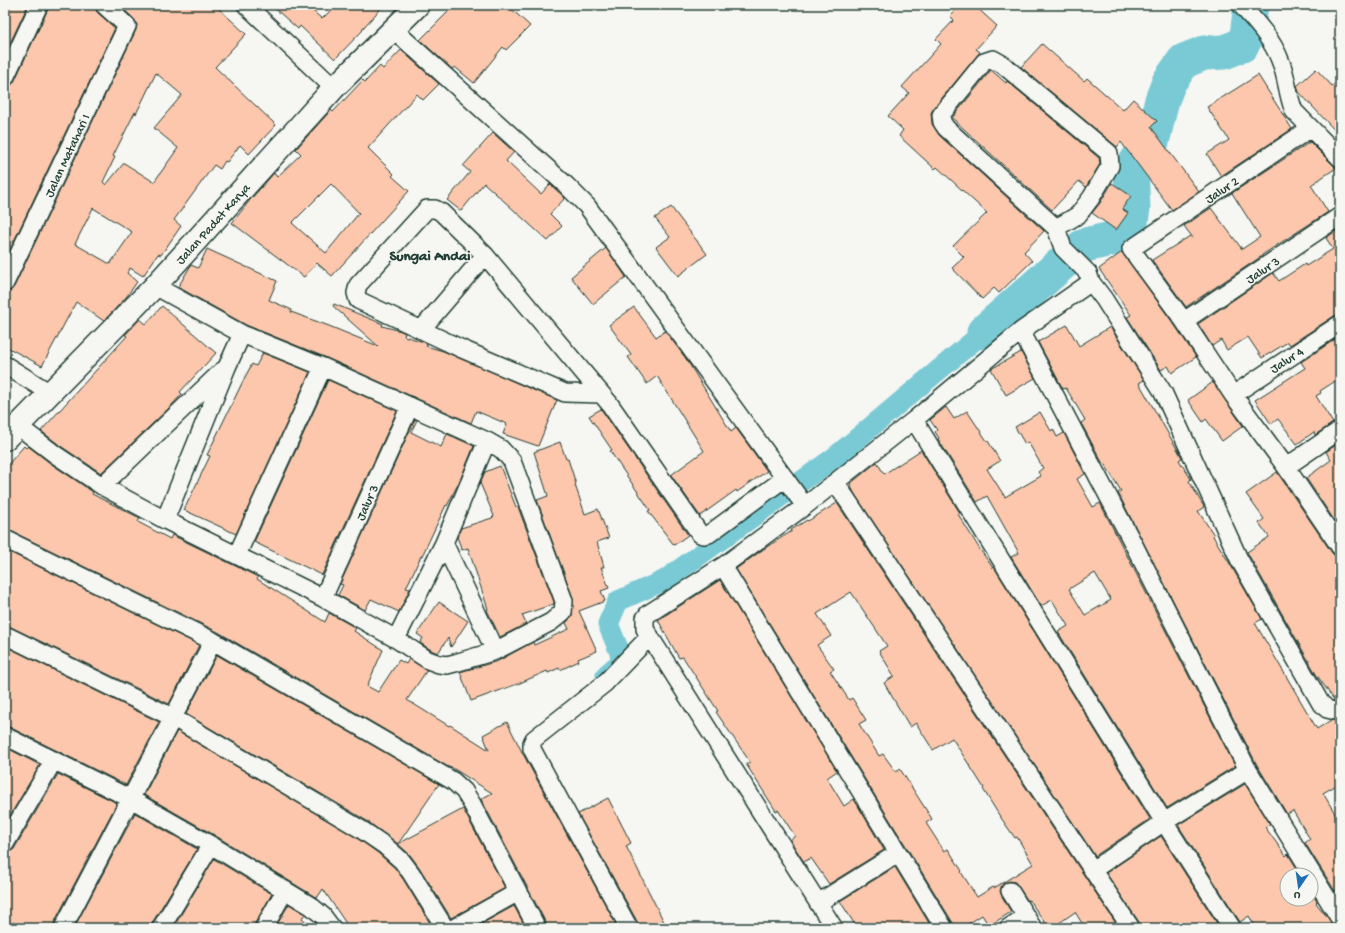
<svg xmlns="http://www.w3.org/2000/svg" width="1345" height="933" font-family="'Gochi Hand',sans-serif">
	<style>
		.lines { fill: none; stroke-linecap: round; stroke-linejoin: round }
		.canal { stroke: #7acad6; stroke-width: 21 }
		.river { stroke: #7acad6; stroke-width: 35 }
		.building { fill: #fcc7ac; stroke: #1f3d34; fill-rule: evenodd }
		.street-casing { stroke: #1f3d34; stroke-width: 20 }
		.secondary-casing { stroke: #1f3d34; stroke-width: 25 }
		.street { stroke: #f6f6f2; stroke-width: 17 }
		.secondary { stroke: #f6f6f2; stroke-width: 22 }
		.labels { text-anchor: middle; stroke-width: 3; stroke-linejoin: round; paint-order: stroke }
		.street-label { font-size: 13px; fill: #1f3d34; stroke: #f6f6f2 }
		.quarter-label { font-size: 15px; font-weight: bold; fill: #1f3d34; stroke: #f6f6f2 }
	</style>
	<rect width="100%" height="100%" fill="#f6f6f2"/>
	<filter id="ink" filterUnits="userSpaceOnUse"><feTurbulence type="fractalNoise" baseFrequency=".025" numOctaves="2"/><feDisplacementMap in="SourceGraphic" scale="8" xChannelSelector="R" yChannelSelector="G"/><feConvolveMatrix kernelMatrix="1 2 1 2 8 2 1 2 1" color-interpolation-filters="sRGB"/></filter>
	<g filter="url(#ink)">
		<g class="lines">
			<path class="canal" d="M606,675L623,660L608,624L618,601L665,580L835,457L984,332"/>
			<path class="river" d="M984,332L1060,265L1085,245L1120,237L1131,222L1133,208L1131,170L1141,155L1152,142L1162,100L1169,82L1184,61L1204,53L1224,52L1242,45L1247,35L1251,5"/>
		</g>
		<path class="building" d="M5,5H28L5,54Z
			M49,5H94L97,12L115,28L5,260V88L10,86L14,82L48,9Z
			M119,5H215L246,34L215,67L276,125L249,154L240,145L227,162L225,161L220,169L214,165L174,220L181,226L161,255L158,254L143,276L130,268L127,273L137,282L127,296L104,321L76,302L42,366L5,346V293L10,291L14,287L136,30L137,25L134,19ZM156,73L182,95L154,128L178,148L154,182L124,163L106,185L103,182L115,157L113,156L135,112L136,114ZM93,208L132,232L110,264L75,244Z
			M271,5H306L322,19L336,5H384L362,29L363,30L335,59L300,26L298,29Z
			M455,5H507L530,26L506,50L503,47L474,83L455,67L452,69L420,40Z
			M960,5H974L997,26L976,49L980,52L933,109L931,113L932,124L939,135L1044,231L1024,252L1032,261L999,293L994,288L982,299L952,268L964,257L953,246L987,213L937,167L935,169L899,136L903,130L888,116L909,93L902,87L941,44L936,39L954,20L950,16Z
			M1042,44L1084,81L1087,78L1123,110L1133,99L1157,121L1151,127L1199,192L1172,210L1121,142L1117,147L1021,67Z
			M401,50L439,84L423,100L417,94L368,148L394,174L392,176L409,191L332,276L317,263L304,277L232,223L250,200L274,173L277,177L301,154L296,149L331,110L333,112L363,80L365,82L380,66L383,69ZM331,184L359,213L326,253L292,223Z
			M1316,69L1332,86L1340,79V136L1299,92L1297,86Z
			M991,70L1006,83L1007,81L1099,158L1100,164L1086,187L1079,181L1052,210L952,118Z
			M1258,75L1292,129L1221,176L1207,154L1229,140L1207,107Z
			M493,133L514,152L506,161L541,194L550,184L565,198L550,214L562,226L548,241L484,183L461,211L447,200L470,172L463,166Z
			M1310,142L1336,168L1311,185L1328,212L1262,255V256L1186,307L1152,260L1190,236L1193,238L1184,226L1211,208L1242,249L1260,237L1232,193Z
			M1112,183L1131,196L1122,209L1128,213L1116,230L1092,213L1100,203Z
			M671,207L707,254L678,276L656,247L670,237L655,218Z
			M1339,229L1340,314L1334,316L1290,345L1288,342L1262,358L1248,337L1227,350L1221,340L1212,346L1198,324L1273,273L1279,281L1305,264L1306,266L1333,249L1326,238Z
			M606,248L626,277L593,304L571,277Z
			M207,249L277,281L269,300L292,310L291,312L329,326L378,346L333,306L334,304L383,324L382,326L401,331L405,333L404,336L424,342L427,344L426,346L443,351L557,400L538,446L503,434L507,424L476,411L471,423L327,358L246,325L178,287L191,265L198,268Z
			M1122,252L1176,327L1196,357L1172,373L1168,366L1161,370L1127,317L1131,315L1099,269Z
			M162,306L216,353L180,392L182,394L170,407L101,473L62,447L41,431L127,336L125,335L140,319L146,324Z
			M634,307L656,337L665,331L685,357L731,432L736,428L767,471L737,492L736,490L700,516L671,475L704,451L657,376L647,384L628,357L631,355L609,325Z
			M1067,325L1079,346L1110,327L1144,380L1139,383L1180,454L1182,458L1179,460L1191,479L1189,481L1204,507L1198,511L1214,535L1213,536L1230,564L1262,619L1255,623L1317,729L1331,720L1340,722V783L1323,793L1340,822V888L1335,891L1305,843L1310,839L1293,811L1287,814L1257,765L1118,493L1121,491L1104,463L1103,464L1081,423L1085,420L1066,388L1063,389L1038,342Z
			M1340,336V378L1320,391L1321,393L1316,396L1333,423L1315,435L1314,432L1297,444L1278,419L1271,424L1255,400L1305,368L1301,362Z
			M1021,352L1035,378L1006,395L991,369Z
			M263,353L310,372L236,534L184,510L210,456L207,455L245,377L252,364L256,366Z
			M328,380L397,411L322,575L254,542Z
			M1213,382L1243,426L1222,441L1206,419L1203,422L1188,400Z
			M946,407L954,419L967,411L987,441H988L1000,461L987,469L1005,497L1041,476L1038,472L1043,468L1028,442L1025,444L1015,427L1040,412L1051,431L1053,429L1057,437L1064,433L1085,474L1077,479L1093,507L1100,503L1235,766L1167,808L1058,632L1068,626L1052,600L1041,606L1011,557L1019,553L987,496L977,502L938,439L939,438L935,432L937,430L930,420ZM1095,573L1111,600L1085,615L1069,589Z
			M601,409L688,535L674,545L648,511L650,510L610,451L612,450L589,416Z
			M415,419L417,420L411,432L441,447L447,434L474,446L461,478L447,506L446,505L422,556H421L406,588L410,589L399,612L371,599L365,610L338,595L343,585L340,584Z
			M560,442L566,459H568L576,484L575,485L585,514L598,509L609,538L597,542L604,567H601L609,588L601,591L605,601L579,611L597,651L578,659L579,661L560,670L559,668L548,673L547,671L520,683L471,701L460,672L498,661L533,642L534,645L569,629L566,623L572,616L573,598L537,500L548,496L534,452Z
			M1340,442V529L1306,478L1331,460L1326,452Z
			M24,446L26,448L28,446L50,463L93,492L92,494L140,518L138,522L170,539L172,535L258,577L257,579L325,622L329,613L356,628L354,631L383,650L367,686L378,692L399,660L406,664L409,659L427,670L407,700L449,726L450,725L489,750L483,735L507,722L523,754L618,928H547L546,923L481,799L492,793L451,767L450,768L218,632L9,530L5,529V468Z
			M921,450L960,513L958,514L979,548L993,568L994,567L1150,819L1095,856L854,493L850,484L877,462L884,474Z
			M500,466L516,507H518L554,602V604L522,615L526,624L500,637L487,610L488,609L468,548L462,550L457,537L461,528L492,518L494,516L480,483L485,472Z
			M1277,472L1332,553L1335,556L1340,557V702L1335,701L1316,674L1247,552L1269,537L1259,523L1264,519L1246,494Z
			M837,503L1119,928H1085L1075,912L1052,928H1049L1029,900L1028,901L1018,886L1015,882L1010,881L1004,883L1001,887L1000,891L1002,896L1011,912L989,926L982,915L962,928H954L953,923L736,569L765,548L792,531L791,530L807,520L808,521ZM851,592L887,646L879,651L894,676L884,683L910,727L916,723L933,750L952,738L984,788L983,789L999,815L1015,838L1017,837L1033,864L994,888L993,887L977,897L961,872L962,871L948,849L944,851L926,823L932,819L900,769L896,772L883,754L879,756L859,724L866,720L852,698L849,700L830,671L834,669L817,645L831,636L817,614Z
			M5,550L199,645L169,704L9,626L5,625Z
			M720,580L837,771L827,778L844,806L854,799L884,850L829,884L811,858L804,862L790,840L795,836L778,810L776,811L746,764L750,762L716,712L718,711L683,657L679,658L658,620Z
			M439,602L468,621L451,647L448,638L438,653L433,651L420,643L423,638L417,634Z
			M5,646L159,722L126,785L9,727L5,726Z
			M217,655L439,784L398,844L367,821L186,714Z
			M177,731L357,838L378,853L395,868L403,879L433,928H349L323,889L317,898L216,836L144,795Z
			M5,747L40,765L5,824Z
			M58,774L117,803L54,923L53,928H5V854L10,852L14,849Z
			M1245,784L1270,824L1265,827L1286,856L1288,854L1301,875H1287V899H1311V891L1317,902L1316,903L1336,928H1256L1249,916L1240,922L1178,825Z
			M608,798L631,843L626,846L667,928H639L638,923L578,814Z
			M463,809L505,888L451,918L419,867L410,855L398,844Z
			M135,813L197,849L152,923L151,928H74Z
			M1161,836L1220,928H1141L1139,922L1106,873Z
			M214,859L272,894L255,923L254,928H173Z
			M895,867L932,928H857L840,901Z
			M289,904L305,914L302,918L313,928H275Z
			M514,906L526,928H474Z"/>
		<g class="lines">
			<defs>
				<path id="street" d="M246,5L334,88
					M1241,5C1256,22 1272,39 1280,60C1287,76 1287,94 1294,111L1340,158
					M393,29L566,185L587,206L805,506
					M5,78L39,5
					M1311,128L1131,249L1184,321L1233,395L1286,467L1340,547
					M1056,228L1078,215L1091,198L1110,166L1109,153L1002,64L993,59L984,62L941,115L942,122L946,128L1056,228L1063,248L1088,273L1091,282L1104,299L1163,392L1239,559L1320,702L1327,709L1340,712
					M5,283L127,26L104,5
					M1184,321L1340,216
					M421,330L485,255
					M1021,331L1134,545L1248,770L1340,919
					M5,365L50,393
					M601,394L565,393L462,349L358,300L356,293L358,285L427,209H435L441,212L485,255L609,403L700,534L704,535L709,534L785,478
					M1233,395L1340,324
					M914,420L1164,822L1232,928
					M18,426L56,455L102,486L165,520L323,598L396,639L428,660L439,664L447,665L455,663L495,651L551,622L563,612L564,601L512,461L501,449L487,441L323,367L242,334L155,286
					M1286,467L1340,430
					M836,483L1131,928
					M102,486L222,371
					M165,520L227,367L242,334
					M5,539L213,641L453,781L464,791L472,804L537,928
					M444,543L495,651
					M237,555L323,367
					M723,566L944,928
					M323,598L410,406
					M5,635L174,718L362,830L384,845L402,861L411,873L445,928
					M396,639L444,543L487,441
					M5,736L131,799L211,845L311,906L323,916L332,928
					M5,844L54,760
					M1093,870L1164,822L1248,770
					M1010,891L1033,928
					M818,903L898,853
					M63,928L213,641
					M161,928L211,845
					M264,928L285,890
					M454,928L518,892
					M629,928L532,749V743L534,739L604,684L650,636
					M834,928L645,629V618L648,614L723,566L805,506L914,420L1021,331L1091,282
					M1008,928L1026,916"/>
				<path id="secondary" d="M5,439L155,286L334,88L418,5"/>
			</defs>
			<use href="#street" class="street-casing"/>
			<use href="#secondary" class="secondary-casing"/>
			<use href="#street" class="street"/>
			<use href="#secondary" class="secondary"/>
		</g>
	</g>
	<g class="labels">
		<g class="street-label">
			<text transform="translate(66 155) rotate(-65)" y="5">Jalan Matahari I</text>
			<text transform="translate(1221 189) rotate(-34)" y="5">Jalur 2</text>
			<text transform="translate(212 223) rotate(-48)" y="5">Jalan Padat Karya</text>
			<text transform="translate(1262 269) rotate(-34)" y="5">Jalur 3</text>
			<text transform="translate(1286 359) rotate(-33)" y="5">Jalur 4</text>
			<text transform="translate(366 502) rotate(-66)" y="5">Jalur 3</text>
		</g>
		<g class="quarter-label">
			<text x="430" y="260">Sungai Andai</text>
		</g>
	</g>
	<rect width="1345" height="933" fill="none" stroke="#f6f6f2" stroke-width="20"/>
	<rect x="10" y="10" width="1325" height="913" fill="none" stroke="#1f3d34" stroke-width="1.5" filter="url(#ink)"/>
	<g transform="translate(1299 887) rotate(193)"><circle r="19" fill="#f6f6f2" stroke="#a0aca6"/>
	<path d="M0-3L7 15L0 10L-7 15Z" fill="#1f6fb2"/>
	<text y="-6" font-size="11" font-weight="bold" text-anchor="middle" fill="#1f3d34">U</text>
	</g>
</svg>
